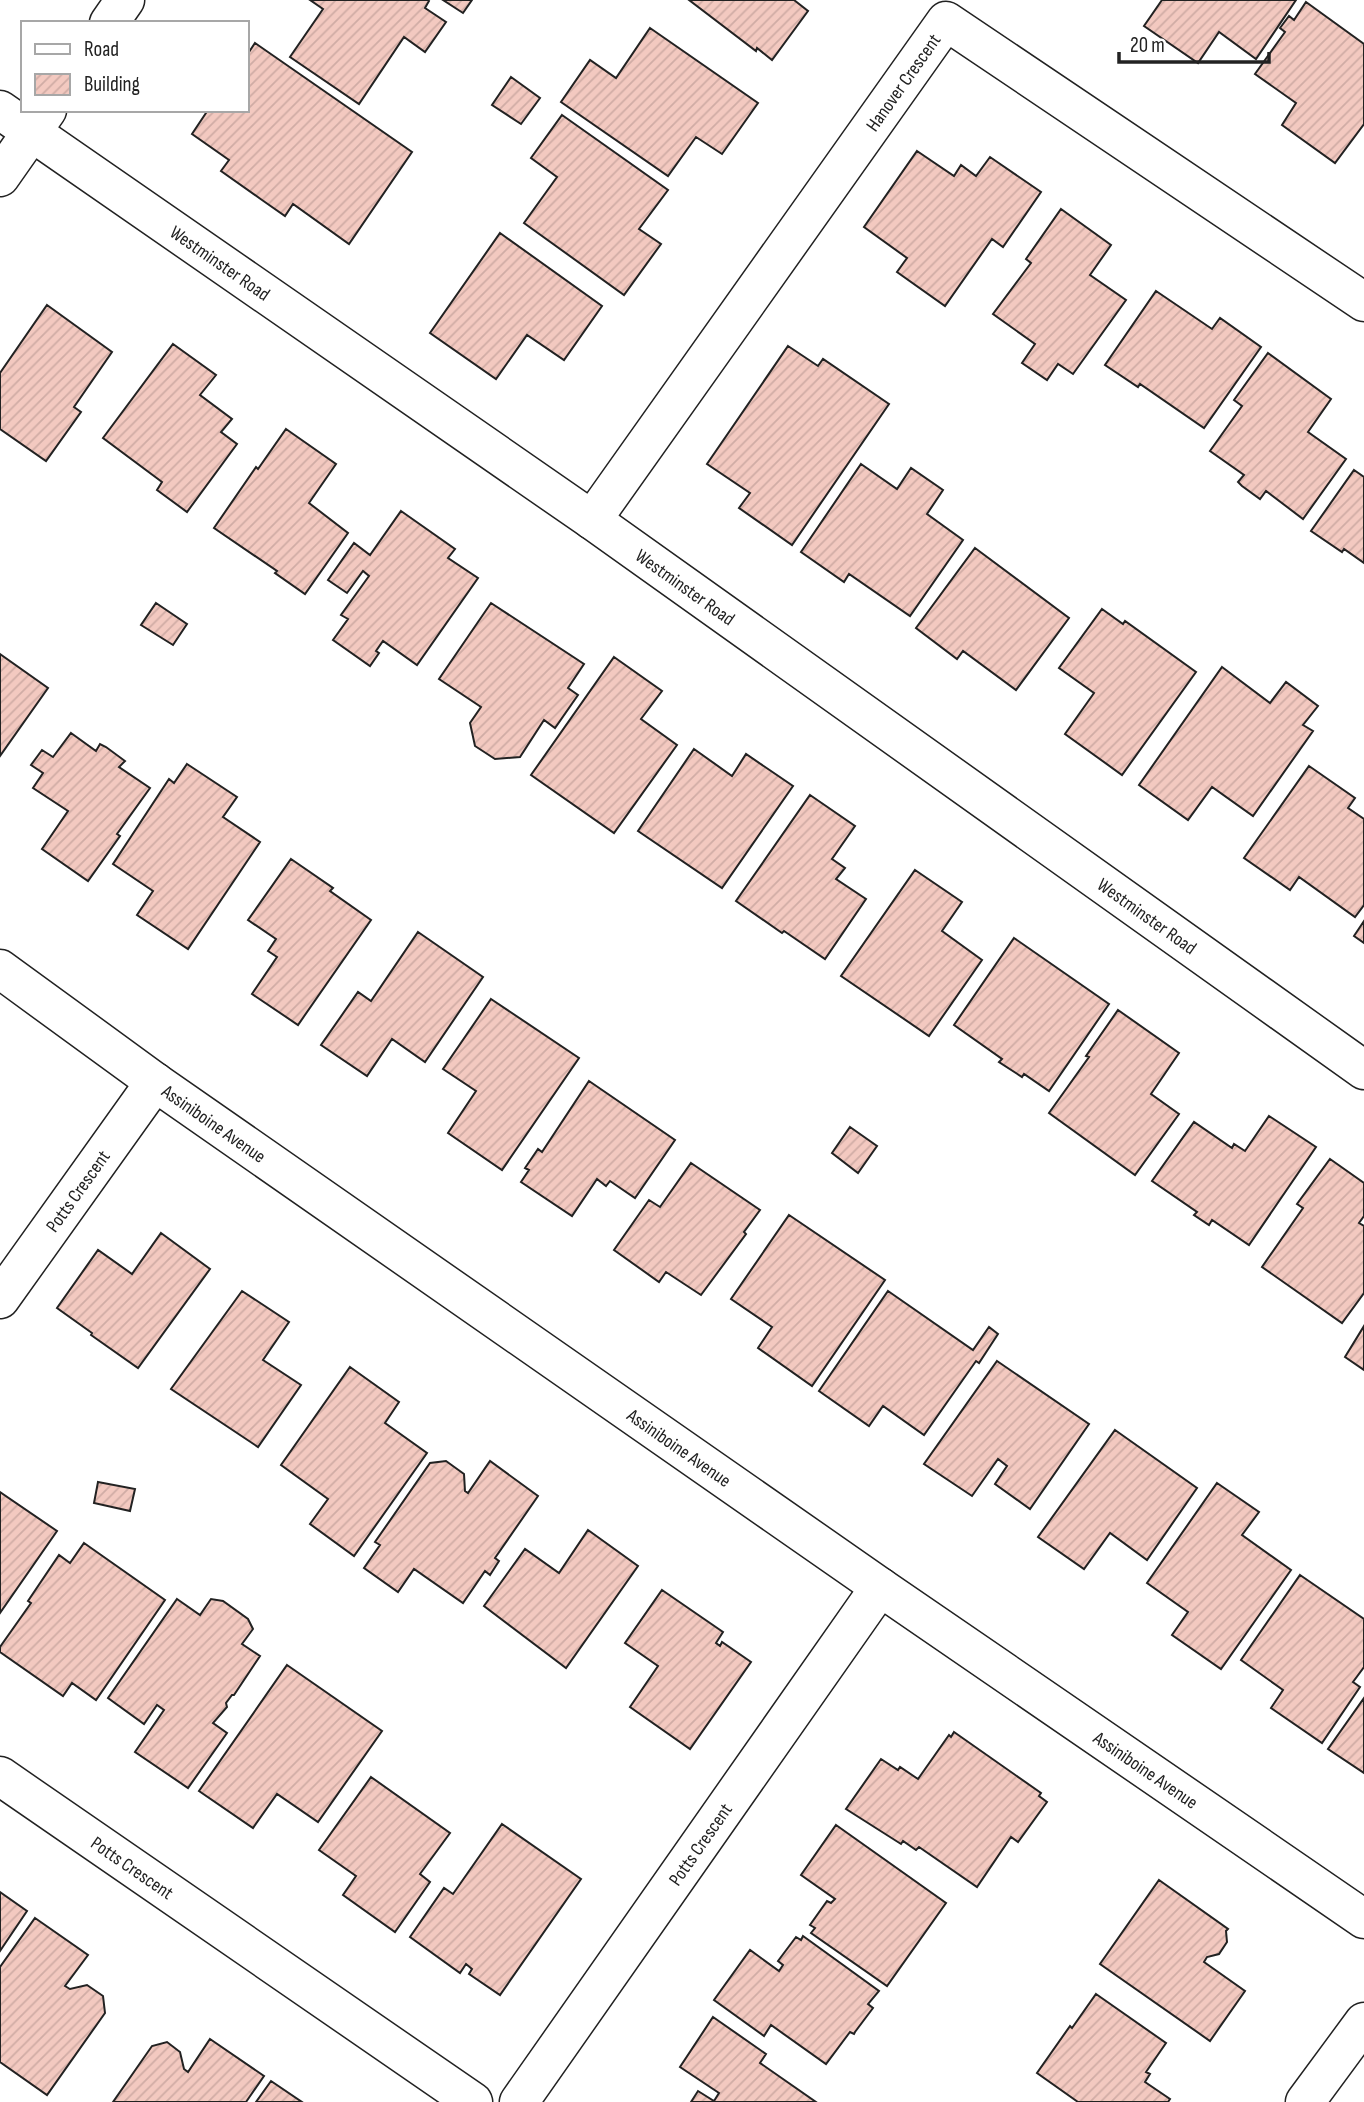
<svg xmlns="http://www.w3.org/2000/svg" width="1364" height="2102" font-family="'Sofia Sans Condensed',sans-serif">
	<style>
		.building { fill: url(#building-hatch); stroke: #222; stroke-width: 2 }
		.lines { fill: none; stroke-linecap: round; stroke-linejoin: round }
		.minor-casing { stroke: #222; stroke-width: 41 }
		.minor { stroke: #fff; stroke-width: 38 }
		.labels { text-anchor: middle; stroke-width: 5; stroke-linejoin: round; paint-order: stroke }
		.street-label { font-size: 19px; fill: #222; stroke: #fff }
	</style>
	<defs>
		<pattern id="building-hatch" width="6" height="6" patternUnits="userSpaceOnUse" patternTransform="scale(1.75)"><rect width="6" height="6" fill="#f3c9c0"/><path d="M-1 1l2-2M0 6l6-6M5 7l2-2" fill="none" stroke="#d0aca5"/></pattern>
	</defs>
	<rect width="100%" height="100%" fill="#fff"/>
	<path class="building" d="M310,0H428L429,1L425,8L446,22L425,52L404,37L359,104L290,57L323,9Z
		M443,0H472L463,13Z
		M689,0H794L808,11L772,60L757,48L756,51Z
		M1162,0H1296L1256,59L1219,32L1198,63L1144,26Z
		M1306,2L1364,44V124L1335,163L1282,125L1296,103L1255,74L1285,32L1280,28L1289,16L1294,20Z
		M650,28L758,103L722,154L696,137L668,176L561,102L590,60L616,78Z
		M255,43L412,152L349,244L293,204L285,216L262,200L221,171L229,160L192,134L208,110H247V55Z
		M511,77L540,98L521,124L492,105Z
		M562,115L668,190L639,229L661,244L624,295L524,223L557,177L531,158Z
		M917,151L954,176L961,165L976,176L990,157L1041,192L1003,247L992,239L945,306L897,272L907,258L864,227Z
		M1061,209L1111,245L1090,275L1126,300L1073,374L1058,364L1047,380L1022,363L1035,344L993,314L1031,263L1026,259Z
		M500,233L602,306L564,360L527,335L496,379L430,333Z
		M1156,291L1212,329L1220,318L1261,347L1204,428L1140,384L1138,387L1105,365Z
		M47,305L112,352L74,407L81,412L46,461L0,429V373Z
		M173,344L216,375L200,395L232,419L221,432L237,444L187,512L157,490L162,482L103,438Z
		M788,346L818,366L823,359L889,404L792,545L739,508L750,493L707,464Z
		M1268,353L1331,399L1308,432L1346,459L1303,519L1266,491L1260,499L1242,486L1238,482L1244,475L1210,451L1242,406L1234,400Z
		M286,429L336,464L309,503L348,533L305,594L275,573L277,571L214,528L256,467L258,469Z
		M861,464L897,489L911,468L943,490L927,514L963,540L910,616L849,574L844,582L801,552Z
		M1354,470L1364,477V563L1344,549L1342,552L1311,531Z
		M401,511L455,549L448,558L478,578L417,665L383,641L376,651L379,653L370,666L333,640L348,619L341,615L369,576L363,571L347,593L328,580L354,543L370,555Z
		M975,548L1069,618L1016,690L963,651L957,659L916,628Z
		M156,603L187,624L173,645L141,625Z
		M491,603L584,664L568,688L578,695L555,728L544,720L520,757L495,759L475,746L470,723L481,707L439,679Z
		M1102,609L1123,624L1125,621L1196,672L1122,775L1065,734L1094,693L1059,668Z
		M0,654L48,688L0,756Z
		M614,657L662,691L641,719L677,745L614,833L531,775Z
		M1222,667L1270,703L1286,682L1318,706L1303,725L1313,731L1253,816L1212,787L1188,820L1139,785Z
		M71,733L96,751L100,744L106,747L125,761L119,767L150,788L117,834L120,836L88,881L42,849L68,811L33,788L43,773L31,765L42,750L53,757Z
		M694,749L732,776L746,754L793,786L722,888L638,831Z
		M187,764L237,797L223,817L260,842L188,949L137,915L153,891L113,864L169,779L174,783Z
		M1309,766L1355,798L1348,808L1364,819V905L1355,917L1299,877L1290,890L1244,858Z
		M810,795L855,826L832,859L845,868L836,879L866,899L825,959L784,931L782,933L736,901Z
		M291,859L333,888L330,891L371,920L298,1025L252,994L277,957L268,951L276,939L248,920Z
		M915,870L962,902L942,931L982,960L929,1036L841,976Z
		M1364,921V943L1354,936Z
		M418,932L483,977L425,1062L392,1039L367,1076L321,1045L358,992L371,1001Z
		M1014,938L1109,1004L1049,1091L1024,1074L1022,1077L999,1062L1002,1059L954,1025Z
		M491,999L579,1058L502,1170L448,1133L476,1091L443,1069Z
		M1118,1010L1179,1053L1151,1094L1179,1114L1135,1175L1049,1113L1089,1057L1086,1056Z
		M589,1081L675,1140L635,1198L610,1181L606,1186L597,1179L572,1216L521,1182L529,1170L525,1168L538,1149L542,1152Z
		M1269,1116L1316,1147L1249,1245L1212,1220L1209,1225L1194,1215L1197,1212L1152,1181L1194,1122L1232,1148L1234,1144L1245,1151Z
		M850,1127L877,1146L858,1173L832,1153Z
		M1330,1159L1364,1183V1216L1359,1223L1364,1226V1293L1342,1323L1262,1267L1303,1208L1297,1204Z
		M691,1163L760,1210L744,1232L746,1234L701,1295L666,1272L659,1282L614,1250L649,1200L660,1207Z
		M789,1215L885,1280L812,1386L758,1348L772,1327L731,1299Z
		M161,1233L210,1269L138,1368L91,1335L92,1333L57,1308L98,1250L132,1274Z
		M242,1291L289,1322L263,1360L301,1385L258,1447L171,1389Z
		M888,1291L973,1350L989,1327L998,1334L979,1363L976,1361L924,1435L883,1406L869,1426L819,1391Z
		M1364,1326V1370L1345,1357Z
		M997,1361L1089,1424L1030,1509L995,1484L1007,1466L998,1459L972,1496L924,1464Z
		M350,1367L399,1402L385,1423L427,1453L354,1556L310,1524L328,1499L281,1465Z
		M1115,1430L1197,1488L1147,1560L1110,1533L1084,1569L1038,1537Z
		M446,1461L464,1474L465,1491L468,1493L490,1461L538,1496L495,1558L499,1561L490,1575L485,1571L463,1603L414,1569L398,1592L364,1568L380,1545L375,1542L430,1463Z
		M98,1482L135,1489L130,1511L94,1503Z
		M1217,1483L1259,1512L1242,1535L1291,1570L1221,1669L1172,1635L1188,1612L1147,1583Z
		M0,1492L57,1531L0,1613Z
		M588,1530L638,1566L566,1668L484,1606L525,1549L559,1573Z
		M84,1543L165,1600L96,1700L72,1683L63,1696L0,1652V1647L31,1603L28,1601L59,1555L70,1563Z
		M1300,1575L1364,1619V1667L1353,1682L1360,1687L1322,1743L1271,1708L1283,1690L1241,1660Z
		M662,1590L723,1632L716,1643L720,1646L722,1642L751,1662L690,1749L630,1707L658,1666L625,1643Z
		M177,1599L200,1615L211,1599L223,1601L248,1619L253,1629L242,1644L260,1656L234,1695H232L226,1703L227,1707L213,1723L227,1733L188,1788L135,1752L164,1710L157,1705L144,1724L108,1698Z
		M287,1665L382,1731L318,1822L277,1794L253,1828L199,1791Z
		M1364,1698V1773L1328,1749Z
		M954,1732L1041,1793L1039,1796L1047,1802L1018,1842L1011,1837L977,1887L919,1847L916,1850L903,1841L901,1844L846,1809L881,1759L898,1770L900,1767L918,1779L949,1735L951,1737Z
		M371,1777L450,1833L420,1874L430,1882L395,1932L343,1895L356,1876L319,1850Z
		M502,1824L581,1879L500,1995L469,1974L472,1969L466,1964L460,1973L410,1937L444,1888L453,1894Z
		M836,1825L946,1903L887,1986L811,1933L815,1928L810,1925L827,1901L831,1903L835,1899L801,1875Z
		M1159,1880L1228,1929L1226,1931L1227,1942L1219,1954L1207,1957L1204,1962L1245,1991L1210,2041L1100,1964Z
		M0,1892L27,1911L0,1951Z
		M35,1918L88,1955L65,1986L70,1989L87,1985L103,1996L105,2013L47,2095L0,2062V1967Z
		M803,1936L879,1991L868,2004L873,2008L855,2032L854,2034L850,2032L826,2064L771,2025L764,2036L714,2000L750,1950L779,1971L783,1965L778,1961L796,1937L801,1940Z
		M1096,1994L1166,2043L1146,2072L1150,2074L1145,2082L1170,2099L1168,2102H1078L1037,2073L1070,2026L1072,2028Z
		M713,2017L766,2054L760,2063L816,2102H691L698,2091L714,2101L719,2093L680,2067Z
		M210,2039L264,2076L246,2102H113L152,2046L167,2042L180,2052L184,2069L188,2072Z
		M271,2081L302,2102H256Z"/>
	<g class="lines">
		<defs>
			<g id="minor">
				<path d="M109,23L125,0"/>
				<path id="s1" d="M0,110L592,520L1364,1070"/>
				<path d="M0,177L47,110"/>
				<path id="s2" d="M592,520L946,21L1364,302"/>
				<path id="s3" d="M0,969L155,1082L880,1587L1364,1919"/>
				<path id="s4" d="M0,1299L155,1082"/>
				<path id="s5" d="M0,1776L473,2102"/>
				<path id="s6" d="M519,2102L880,1587"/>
				<path d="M1305,2102L1364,2022"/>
			</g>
		</defs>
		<use href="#minor" class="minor-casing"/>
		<use href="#minor" class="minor"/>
	</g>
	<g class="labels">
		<g class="street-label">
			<text dy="7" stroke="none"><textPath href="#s2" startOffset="537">Hanover Crescent</textPath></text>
			<text dy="7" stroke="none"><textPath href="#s1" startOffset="268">Westminster Road</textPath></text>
			<text dy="7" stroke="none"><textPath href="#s1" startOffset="835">Westminster Road</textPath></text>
			<text dy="7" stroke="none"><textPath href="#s1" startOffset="1402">Westminster Road</textPath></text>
			<text dy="7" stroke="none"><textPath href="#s3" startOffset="264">Assiniboine Avenue</textPath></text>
			<text dy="7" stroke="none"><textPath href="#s4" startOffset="133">Potts Crescent</textPath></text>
			<text dy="7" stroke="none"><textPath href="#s3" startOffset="831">Assiniboine Avenue</textPath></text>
			<text dy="7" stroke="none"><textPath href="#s3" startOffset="1398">Assiniboine Avenue</textPath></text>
			<text dy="7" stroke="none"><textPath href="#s6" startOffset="315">Potts Crescent</textPath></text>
			<text dy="7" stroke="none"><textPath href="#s5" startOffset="161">Potts Crescent</textPath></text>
		</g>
	</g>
	<rect x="21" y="21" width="228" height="91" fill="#ffffff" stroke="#a7a7a7" stroke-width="2"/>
	<rect x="35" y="44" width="35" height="10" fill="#ffffff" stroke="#a7a7a7" stroke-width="2"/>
	<text x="84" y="56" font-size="21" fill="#222222">Road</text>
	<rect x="35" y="74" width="35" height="21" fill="url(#building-hatch)" stroke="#a7a7a7" stroke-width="2"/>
	<text x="84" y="91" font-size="21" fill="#222222">Building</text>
	<path d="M1119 52v10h150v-10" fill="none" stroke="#222222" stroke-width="3.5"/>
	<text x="1130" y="52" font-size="21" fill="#222222" stroke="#ffffff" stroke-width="5" paint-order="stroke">20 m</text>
</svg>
